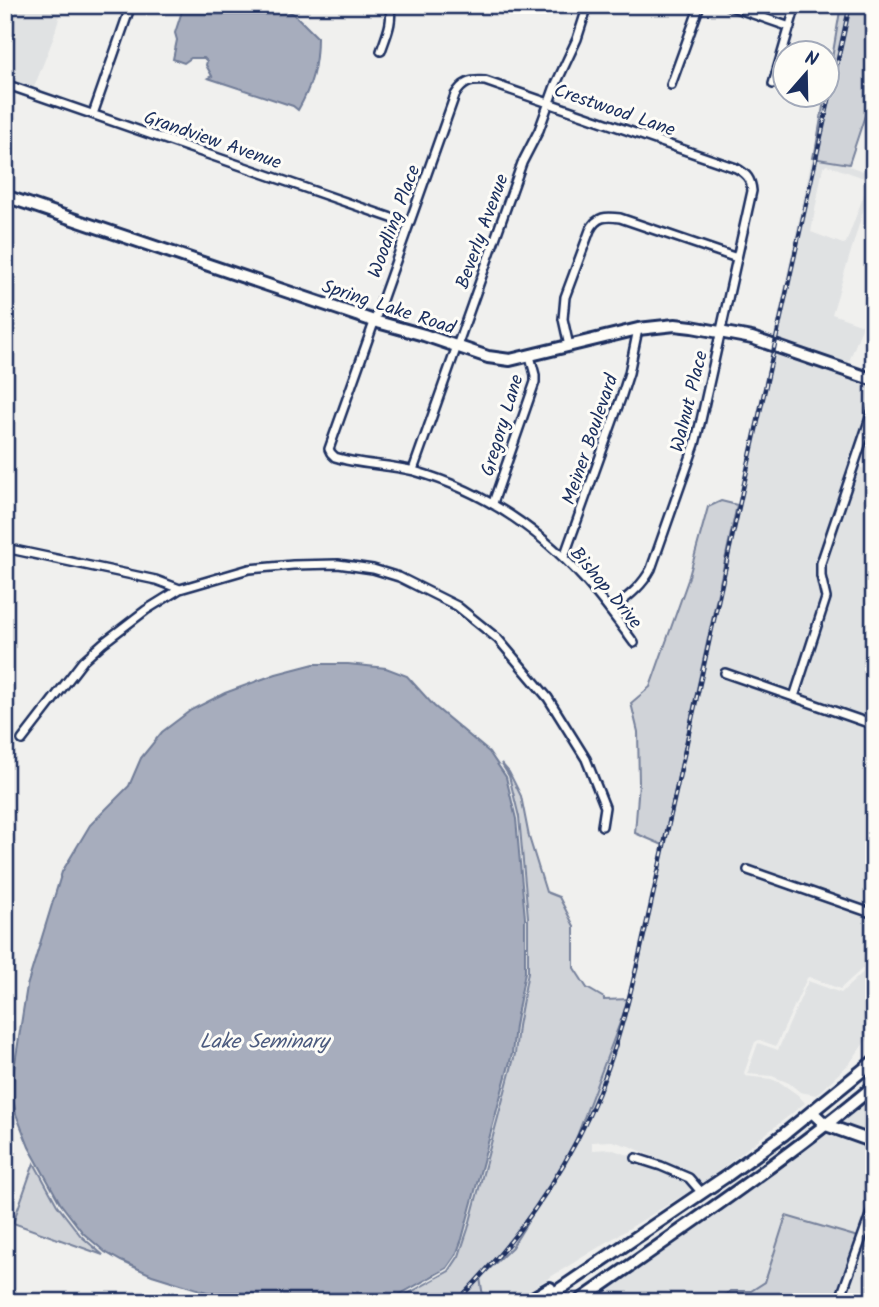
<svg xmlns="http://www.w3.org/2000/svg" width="879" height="1307" font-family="Kalam,sans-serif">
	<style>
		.built { fill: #e0e2e3; fill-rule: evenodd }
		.green { fill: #d0d3d8; stroke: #76819b; stroke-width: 2 }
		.water { fill: #a7adbd; stroke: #6f7b97; stroke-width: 2 }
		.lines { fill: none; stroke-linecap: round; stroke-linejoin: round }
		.street-casing { stroke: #1b2f5e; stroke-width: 12 }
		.secondary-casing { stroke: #1b2f5e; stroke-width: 16 }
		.primary-casing { stroke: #1b2f5e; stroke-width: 16 }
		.street { stroke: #fdfcf7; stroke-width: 7 }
		.secondary { stroke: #fdfcf7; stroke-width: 10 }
		.primary { stroke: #fdfcf7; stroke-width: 10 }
		.rail-casing { stroke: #1b2f5e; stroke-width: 4.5 }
		.rail { stroke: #fdfcf7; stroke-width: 2; stroke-dasharray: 5; stroke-linecap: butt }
		.labels { text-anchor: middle; stroke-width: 6; stroke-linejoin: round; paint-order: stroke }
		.street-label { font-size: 19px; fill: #1b2f5e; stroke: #fdfcf7 }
		.water-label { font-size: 21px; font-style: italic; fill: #4c5b7f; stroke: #fdfcf7 }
	</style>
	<rect width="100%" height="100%" fill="#f0f0ee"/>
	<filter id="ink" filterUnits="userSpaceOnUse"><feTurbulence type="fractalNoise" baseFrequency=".0143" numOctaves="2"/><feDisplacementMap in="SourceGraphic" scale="14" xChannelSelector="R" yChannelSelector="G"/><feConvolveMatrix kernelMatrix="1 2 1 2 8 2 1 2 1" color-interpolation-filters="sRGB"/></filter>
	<g filter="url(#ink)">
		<path class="built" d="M5,5H63L53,39L33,90L5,80Z
			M812,158L849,164V166L874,175L832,314L863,325L847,367L773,340ZM827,165L867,179L869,181L846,243L843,244L811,232L823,167Z
			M771,349L874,385V395L851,461L853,462V465L874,472V721L798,694L827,608L821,605L791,692L723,668L720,676L874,729V910L747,865L744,873L874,919V958L840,989L809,977L807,978L776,1046L759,1040L755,1042L744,1073L745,1076L771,1079L781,1083L798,1095L805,1103L714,1175L700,1184L691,1174L632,1147L612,1141L592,1142V1150L610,1149L629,1155L687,1182L693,1189L510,1302H484L479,1278L512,1247L571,1152L631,996Z
			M874,962V1035L864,1043L850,1063L816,1095L800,1092L789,1083L772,1076L747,1074L758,1043L778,1050L808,981L841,993Z
			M874,1091V1138L834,1123Z
			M826,1130L874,1147V1193L858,1237L786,1216L765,1282L751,1291H731L725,1295L724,1302H595L677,1238Z
			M874,1214V1302H843Z"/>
		<path class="green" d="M841,5H874V88L849,164L812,158L813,153H815L825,95L826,94Z
			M721,501L737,505L663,845L635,833L639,783L638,732L631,703L650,687L688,580L708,507Z
			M501,763L509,772L521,796L529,837L546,892L559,897L574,926V968L587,988L604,998V1000L629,999L571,1152L512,1247L480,1278L484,1302H393L449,1271L459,1256L468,1229L515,1054L518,1026L528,972V917L519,817L509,776Z
			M34,1163L57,1205L81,1236L103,1255L13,1223Z
			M786,1216L858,1237L835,1302H724L725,1295L731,1291H751L765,1282Z"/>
		<path class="water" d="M184,5H277L294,14L317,37C317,65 312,86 298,110L293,106L208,78L212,76L206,65L207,61L204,58H191L184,63L173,59L177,40L175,33Z
			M314,664H348L386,668L407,676L434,706L489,752L506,777L516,819L525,918V972L515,1026L512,1054L462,1239L456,1255L447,1268L386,1302H239L152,1275L121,1261L105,1252L83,1233L60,1203L29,1147L16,1114L11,1089L27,986L62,872L90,825L129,786L141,758L162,732L191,710L225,693L276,674Z"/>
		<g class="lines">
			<defs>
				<path id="street" d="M727,5L790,27
					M381,51C386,36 394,21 389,5
					M5,84L409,224
					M773,84L796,5
					M671,85L700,5
					M93,114L131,5
					M569,346L563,319L565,297L590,230C597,216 606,216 620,218L737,258
					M413,470L522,163L539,130L555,86L577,39L588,5
					M493,503L535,382V375L530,356
					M5,548L156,580L180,589
					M564,557L621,398L629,373L638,329
					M610,611C626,598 641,588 651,569L695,444L701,420L752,191C751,179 747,174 736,168L485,81C470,80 463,82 455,95L329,449L331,453L335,457C359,465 389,464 414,471C481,490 538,528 584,579C602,599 618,621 634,643
					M725,673L874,725
					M794,697L826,598L821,576V563L874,406
					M22,740L83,661L103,643L146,610L180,589L249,569L293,565L338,564L373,569L399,577L457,606L498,639L548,698L586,759L605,807L602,826
					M748,870L874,914
					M636,1158L661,1166L689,1178L702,1193
					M839,1302L874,1204"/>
				<path id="secondary" d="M5,196L374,321L424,335L488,357L510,360L638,329L675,325L692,327L752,338L874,380
					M812,1112L826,1125L874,1142"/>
				<path id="primary" d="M526,1302L550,1288
					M541,1302L728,1175L783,1135L874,1061
					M578,1302C678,1232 780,1164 874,1086"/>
			</defs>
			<use href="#street" class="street-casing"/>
			<use href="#secondary" class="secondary-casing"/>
			<use href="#primary" class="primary-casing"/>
			<use href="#street" class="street"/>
			<use href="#secondary" class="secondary"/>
			<use href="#primary" class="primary"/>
			<defs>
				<path id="rail" d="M456,1302C523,1235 577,1157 608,1068C626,1017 637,965 649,913L850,5"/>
			</defs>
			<use href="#rail" class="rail-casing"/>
			<use href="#rail" class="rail"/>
		</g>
	</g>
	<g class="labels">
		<g class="street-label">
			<text transform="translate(615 109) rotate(19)" y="7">Crestwood Lane</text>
			<text transform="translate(213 139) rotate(19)" y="7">Grandview Avenue</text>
			<text transform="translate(393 221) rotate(-70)" y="7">Woodling Place</text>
			<text transform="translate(481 231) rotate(-70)" y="7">Beverly Avenue</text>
			<text transform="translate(389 306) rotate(18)" y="7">Spring Lake Road</text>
			<text transform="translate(688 401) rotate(-76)" y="7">Walnut Place</text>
			<text transform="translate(501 425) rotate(-73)" y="7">Gregory Lane</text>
			<text transform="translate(589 439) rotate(-71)" y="7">Meiner Boulevard</text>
			<text transform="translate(607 587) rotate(50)" y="7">Bishop Drive</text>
		</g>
		<g class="water-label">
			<text x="264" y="1048">Lake Seminary</text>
		</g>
	</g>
	<rect width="879" height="1307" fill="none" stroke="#fdfcf7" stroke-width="28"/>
	<rect x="14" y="14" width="851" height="1279" fill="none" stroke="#1b2f5e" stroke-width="2.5" filter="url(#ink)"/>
	<g transform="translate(806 74) rotate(20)"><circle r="33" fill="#fdfcf7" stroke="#a3aaba" stroke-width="2"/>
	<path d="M0-5L12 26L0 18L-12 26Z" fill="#1b2f5e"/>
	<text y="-10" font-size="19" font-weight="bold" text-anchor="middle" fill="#1b2f5e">N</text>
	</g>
</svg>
